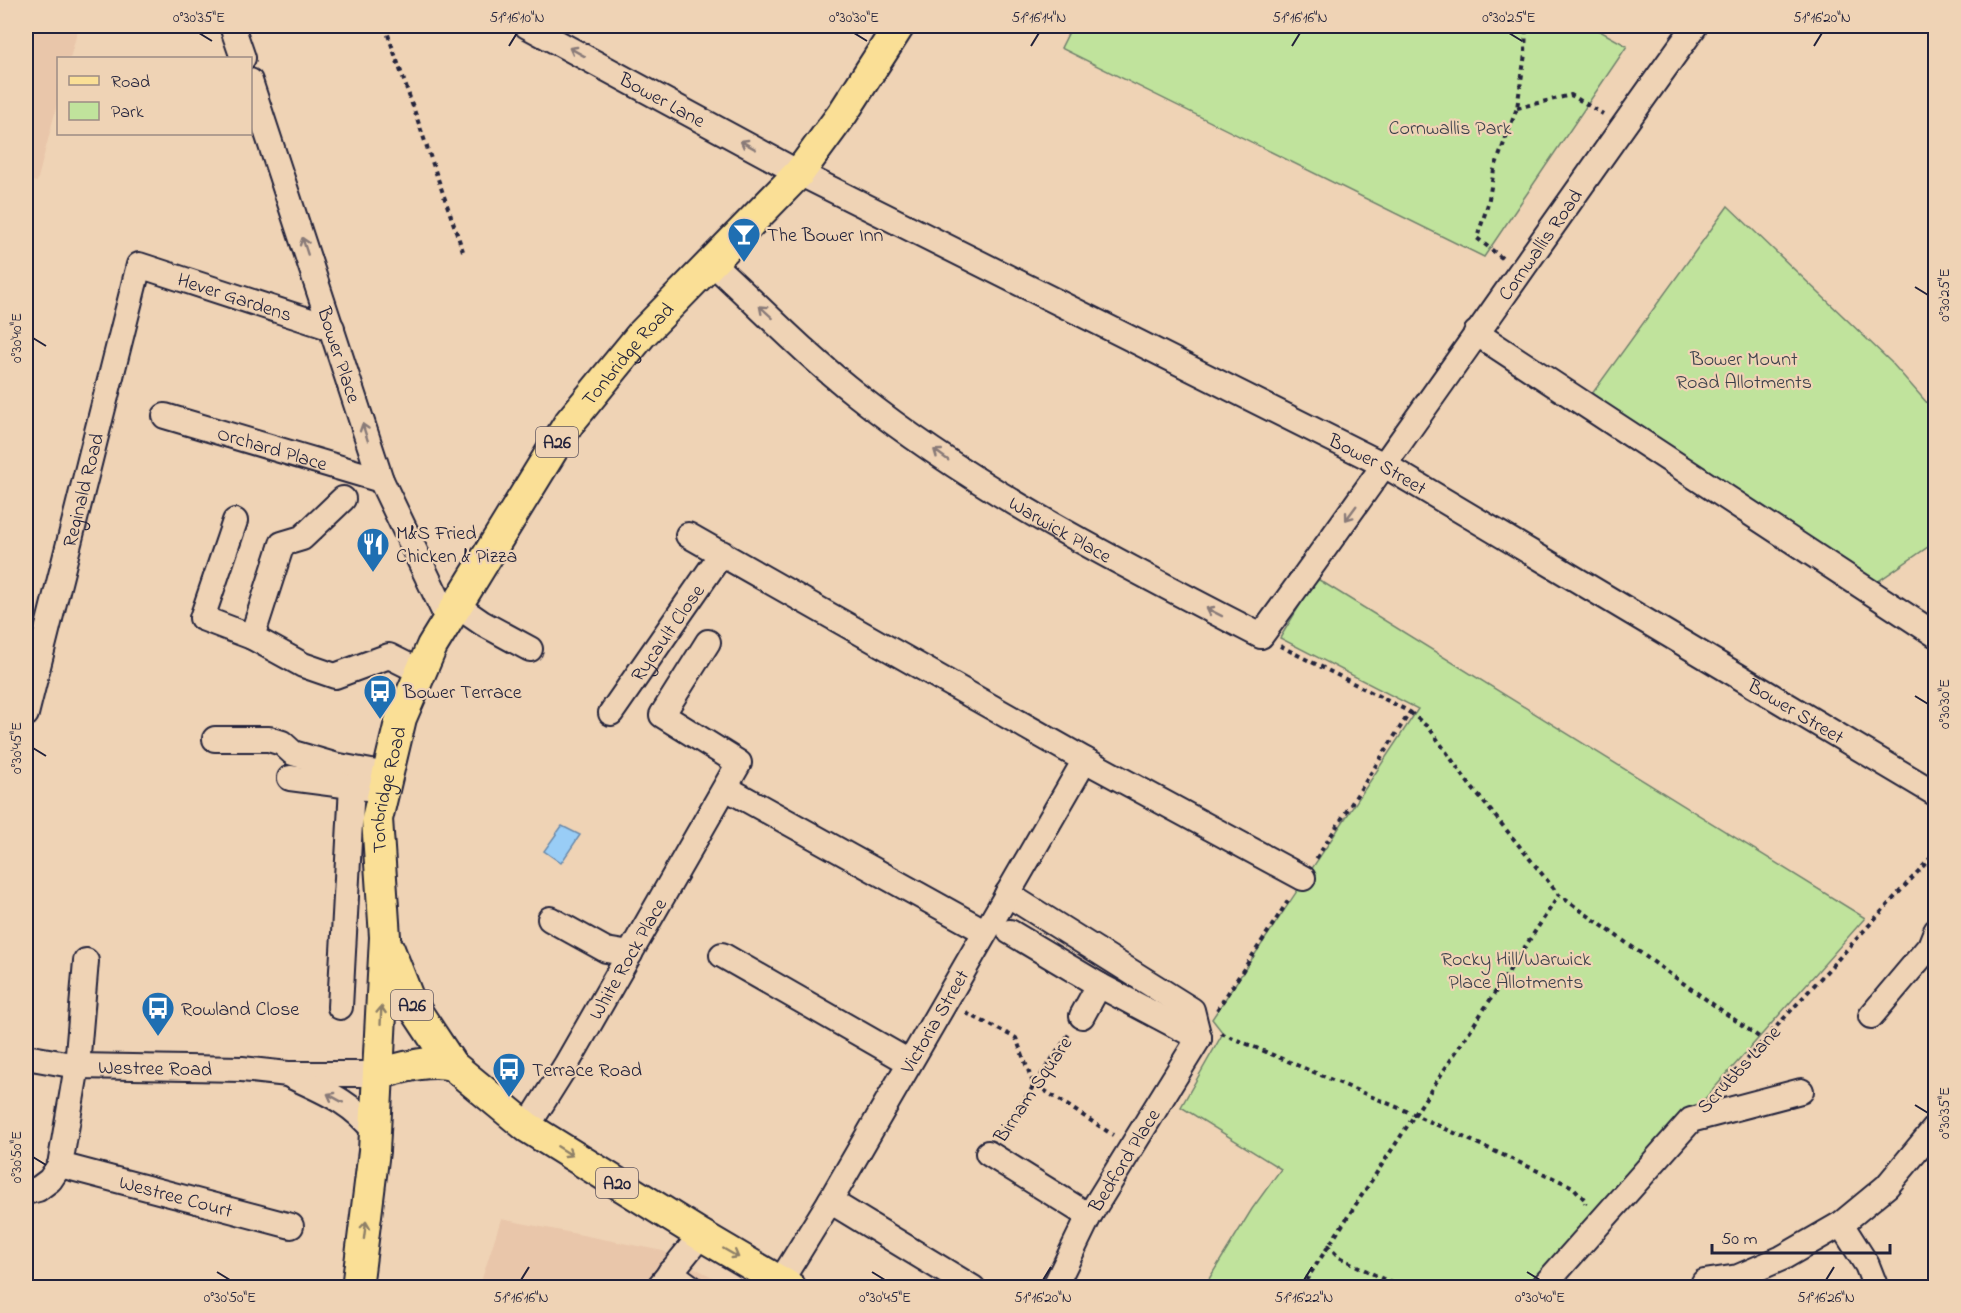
<svg xmlns="http://www.w3.org/2000/svg" width="1961" height="1313" font-family="'Indie Flower',sans-serif">
	<style>
		.built { fill: #e9c6aa }
		.green { fill: #c0e39c; stroke: #71826c; stroke-width: 1.5 }
		.water { fill: #99cdf6; stroke: #6989ab; stroke-width: 1.5 }
		.lines { fill: none; stroke-linecap: round; stroke-linejoin: round }
		.minor-casing { stroke: #22223b; stroke-width: 28 }
		.major-casing { stroke: #22223b; stroke-width: 34 }
		.path { stroke: #22223b; stroke-width: 4; stroke-dasharray: 4.5 4.5; stroke-linecap: butt }
		.minor { stroke: #efd3b5; stroke-width: 24 }
		.major { stroke: #fadf96; stroke-width: 30 }
		.oneway { stroke: #887a78 }
		.oneway2 { stroke: #8e8068 }
		.ticks { fill: none; stroke: #22223b; stroke-width: 2 }
		.labels { text-anchor: middle; stroke-width: 4.5; stroke-linejoin: round; paint-order: stroke }
		.shield { fill: #efd3b5; stroke: #605760; stroke-width: 1.5 }
		.shield-label { font-size: 18px; font-weight: bold; fill: #22223b }
		.street-label { font-size: 20px; fill: #22223b; stroke: #efd3b5 }
		.park-label { font-size: 20px; fill: #3a3f4a; stroke: #efd3b5 }
		.poi-label { font-size: 20px; fill: #22223b; stroke: #efd3b5; text-anchor: start }
		.neatline { fill: none; stroke: #22223b; stroke-width: 2 }
		.ticks-label { font-size: 15px; text-anchor: middle; fill: #22223b }
	</style>
	<rect width="100%" height="100%" fill="#efd3b5"/>
	<filter id="ink" filterUnits="userSpaceOnUse"><feTurbulence type="fractalNoise" baseFrequency=".0167" numOctaves="2"/><feDisplacementMap in="SourceGraphic" scale="12" xChannelSelector="R" yChannelSelector="G"/><feConvolveMatrix kernelMatrix="1 2 1 2 8 2 1 2 1" color-interpolation-filters="sRGB"/></filter>
	<g filter="url(#ink)">
		<path class="built" d="M26,26H79L70,58H58V101L37,182L26,180Z
			M501,1219L663,1251L731,1287L479,1288Z"/>
		<path class="green" d="M1072,26H1591L1627,46L1484,257L1061,48Z
			M1728,206L1891,362L1935,412V542L1877,582L1589,398Z
			M1316,578L1865,918L1538,1287H1204L1252,1209L1281,1169L1181,1107L1223,1033L1212,1019L1418,709L1280,638Z"/>
		<path class="water" d="M562,826L580,835L561,863L544,851Z"/>
		<g class="lines">
			<defs>
				<g id="minor">
					<path d="M232,26L243,58"/>
					<path id="s1" d="M527,26L799,173L1386,466L1936,794"/>
					<path id="s2" d="M250,81L381,480L448,620"/>
					<path id="s3" d="M712,263C760,307 806,355 857,395C980,493 1122,564 1261,636C1409,434 1549,228 1695,26"/>
					<path d="M1476,333L1936,635"/>
					<path id="s4" d="M165,416L381,480"/>
					<path d="M343,499L302,538L282,544L252,637L303,665L335,676L389,656L421,672"/>
					<path d="M235,521L202,618L252,637"/>
					<path d="M688,535L1085,760L1303,878"/>
					<path d="M456,605L482,623L530,649"/>
					<path id="s5" d="M611,713L722,553"/>
					<path id="s6" d="M26,714L139,265L332,328"/>
					<path d="M215,739H269L282,743L293,753L334,765L387,775"/>
					<path d="M290,778L367,788"/>
					<path d="M726,788L984,931"/>
					<path d="M1007,894L1192,1010L1199,1038"/>
					<path d="M550,919L606,950L630,954"/>
					<path d="M1010,932L1099,985L1199,1038"/>
					<path d="M722,955L909,1062"/>
					<path d="M340,1007L352,786"/>
					<path d="M1082,1016L1099,985"/>
					<path d="M1871,1016L1930,946L1936,931"/>
					<path id="s7" d="M26,1057L77,1066L242,1069L288,1074H378"/>
					<path d="M291,1076C325,1092 352,1102 375,1132"/>
					<path id="s8" d="M527,1127L566,1065L739,763L662,715L708,642"/>
					<path d="M988,1153L1089,1216"/>
					<path id="s9" d="M60,1165L291,1226"/>
					<path d="M26,1192L38,1189L50,1180L60,1165L77,1066L86,961"/>
					<path d="M830,1201L973,1288"/>
					<path d="M1841,1224L1867,1265L1876,1288"/>
					<path d="M670,1272L692,1288"/>
					<path id="s10" d="M780,1282L830,1201L1085,760"/>
					<path d="M1704,1282L1738,1277L1782,1258L1841,1224L1887,1186L1936,1127"/>
					<path d="M658,1288L701,1235"/>
					<path id="s11" d="M1054,1288L1089,1216L1199,1038"/>
					<path d="M1542,1288L1691,1120L1801,1091"/>
				</g>
				<g id="major">
					<path d="M389,949L409,1000L452,1065L527,1127L701,1235L791,1288"/>
					<path d="M378,1074C401,1068 428,1059 452,1065"/>
					<path id="s12" d="M357,1288L374,1151L385,937L377,819L401,718L432,646L569,423L641,335L799,173L843,113L899,26"/>
				</g>
			</defs>
			<use href="#minor" class="minor-casing"/>
			<use href="#major" class="major-casing"/>
			<path class="path" d="M385,26L463,251
				M1517,108L1571,95L1603,114
				M1502,258L1477,238L1488,204L1494,170L1517,108L1525,54L1526,26
				M1280,646L1410,712L1316,859
				M1410,712L1430,729L1469,784L1559,895L1759,1037
				M1217,1010L1290,898
				M966,1013L1016,1038L1033,1083L1113,1135
				M1221,1033L1413,1114L1573,1187L1586,1201L1585,1204
				M1722,1086L1936,852
				M1000,1135L1069,1034
				M1327,1245L1339,1257L1401,1288
				M1301,1288L1559,895"/>
			<use href="#minor" class="minor"/>
			<use href="#major" class="major"/>
		</g>
		<defs><path id="oneway-shaft" d="M-6 0H5M1.5-3L5.5 0L1.5 3" fill="none" stroke-width="1.6" stroke-linecap="round" stroke-linejoin="round" transform="scale(1.5)"/></defs>
		<g class="oneway">
			<use href="#oneway-shaft" transform="translate(577 52) rotate(-151)"/>
			<use href="#oneway-shaft" transform="translate(748 145) rotate(-151)"/>
			<use href="#oneway-shaft" transform="translate(305 246) rotate(-108)"/>
			<use href="#oneway-shaft" transform="translate(766 312) rotate(-138)"/>
			<use href="#oneway-shaft" transform="translate(365 432) rotate(-108)"/>
			<use href="#oneway-shaft" transform="translate(941 455) rotate(-144)"/>
			<use href="#oneway-shaft" transform="translate(1351 513) rotate(126)"/>
			<use href="#oneway-shaft" transform="translate(1214 612) rotate(-153)"/>
			<use href="#oneway-shaft" transform="translate(335 1098) rotate(-151)"/>
		</g>
		<g class="oneway2">
			<use href="#oneway-shaft" transform="translate(381 1015) rotate(-87)"/>
			<use href="#oneway-shaft" transform="translate(565 1151) rotate(32)"/>
			<use href="#oneway-shaft" transform="translate(365 1230) rotate(-83)"/>
			<use href="#oneway-shaft" transform="translate(731 1253) rotate(30)"/>
		</g>
	</g>
	<path class="ticks" d="M199,33L212,41M854,33L867,41M1509,33L1522,41M509,46L517,33M1031,46L1039,33M1292,46L1300,33M1814,46L1822,33M1915,287L1928,295M33,338L46,346M1915,696L1928,704M33,748L46,756M1915,1105L1928,1113M33,1157L46,1165M217,1272L230,1280M872,1272L885,1280M1527,1272L1540,1280M521,1280L529,1267M1043,1280L1051,1267M1304,1280L1312,1267M1826,1280L1834,1267"/>
	<defs>
		<symbol id="bar-pin" viewBox="-11 -11 22 30"><path d="M0 17L-7.5 6A9.5 9.5 0 1 1 7.5 6Z" fill="#1f6fb2" stroke="#efd3b5"/><path d="M-6-5H6L.8 .8V4.5H3.5V6h-7V4.5H-.8V.8Z" fill="#fff"/></symbol>
		<symbol id="restaurant-pin" viewBox="-11 -11 22 30"><path d="M0 17L-7.5 6A9.5 9.5 0 1 1 7.5 6Z" fill="#1f6fb2" stroke="#efd3b5"/><path d="M-5-6h1v4h1v-4h1v4h1v-4h1v5L-1.5 .5V6h-2V.5L-5-1ZM5-6V6H3V1.5H1.5Q1.5-4 5-6Z" fill="#fff"/></symbol>
		<symbol id="bus-pin" viewBox="-11 -11 22 30"><path d="M0 17L-7.5 6A9.5 9.5 0 1 1 7.5 6Z" fill="#1f6fb2" stroke="#efd3b5"/><path d="M-5-6H5V4H4V6H2V4H-2V6H-4V4H-5ZM-3.5-4V0h7V-4ZM-3.5 1.2v1.5H-2V1.2ZM2 1.2v1.5H3.5V1.2Z" fill="#fff"/></symbol>
	</defs>
	<g fill-rule="evenodd">
		<use href="#bar-pin" x="725" y="215" width="38" height="52"/>
		<use href="#restaurant-pin" x="354" y="525" width="38" height="52"/>
		<use href="#bus-pin" x="361" y="672" width="38" height="52"/>
		<use href="#bus-pin" x="139" y="989" width="38" height="52"/>
		<use href="#bus-pin" x="490" y="1050" width="38" height="52"/>
	</g>
	<g class="labels">
		<g class="shield">
			<rect x="536" y="427" width="42" height="30" rx="4.5"/>
			<rect x="391" y="990" width="42" height="30" rx="4.5"/>
			<rect x="596" y="1168" width="42" height="30" rx="4.5"/>
		</g>
		<g class="shield-label">
			<text x="557" y="448">A26</text>
			<text x="412" y="1011">A26</text>
			<text x="617" y="1189">A20</text>
		</g>
		<g class="street-label">
			<text dy="7" stroke="none"><textPath href="#s1" startOffset="154">Bower Lane</textPath></text>
			<text dy="7" stroke="none"><textPath href="#s3" startOffset="1148">Cornwallis Road</textPath></text>
			<text dy="7" stroke="none"><textPath href="#s6" startOffset="564">Hever Gardens</textPath></text>
			<text dy="7" stroke="none"><textPath href="#s2" startOffset="288">Bower Place</textPath></text>
			<text dy="7" stroke="none"><textPath href="#s12" startOffset="1005">Tonbridge Road</textPath></text>
			<text dy="7" stroke="none"><textPath href="#s4" startOffset="112">Orchard Place</textPath></text>
			<text dy="7" stroke="none"><textPath href="#s1" startOffset="957">Bower Street</textPath></text>
			<text dy="7" stroke="none"><textPath href="#s6" startOffset="231">Reginald Road</textPath></text>
			<text dy="7" stroke="none"><textPath href="#s3" startOffset="440">Warwick Place</textPath></text>
			<text dy="7" stroke="none"><textPath href="#s5" startOffset="98">Rycault Close</textPath></text>
			<text dy="7" stroke="none"><textPath href="#s1" startOffset="1443">Bower Street</textPath></text>
			<text dy="7" stroke="none"><textPath href="#s12" startOffset="501">Tonbridge Road</textPath></text>
			<text dy="7" stroke="none"><textPath href="#s8" startOffset="196">White Rock Place</textPath></text>
			<text dy="7" stroke="none"><textPath href="#s10" startOffset="303">Victoria Street</textPath></text>
			<text dy="7" stroke="none"><textPath href="#s7" startOffset="130">Westree Road</textPath></text>
			<text transform="translate(1738 1069) rotate(-47)" y="7">Scrubbs Lane</text>
			<text transform="translate(1032 1089) rotate(-56)" y="7">Birnam Square</text>
			<text dy="7" stroke="none"><textPath href="#s11" startOffset="146">Bedford Place</textPath></text>
			<text dy="7" stroke="none"><textPath href="#s9" startOffset="120">Westree Court</textPath></text>
		</g>
		<g class="park-label">
			<text x="1450" y="134">Cornwallis Park</text>
			<text x="1744" y="365">Bower Mount<tspan x="1744" dy="23">Road Allotments</tspan></text>
			<text x="1516" y="965">Rocky Hill/Warwick<tspan x="1516" dy="23">Place Allotments</tspan></text>
		</g>
		<g class="poi-label">
			<text x="767" y="241">The Bower Inn</text>
			<text x="396" y="539">M&amp;S Fried<tspan x="396" dy="23">Chicken &amp; Pizza</tspan></text>
			<text x="403" y="698">Bower Terrace</text>
			<text x="181" y="1015">Rowland Close</text>
			<text x="532" y="1076">Terrace Road</text>
		</g>
	</g>
	<rect width="1961" height="1313" fill="none" stroke="#efd3b5" stroke-width="66"/>
	<rect x="57" y="57" width="195" height="78" fill="#efd3b5" stroke="#9d8c84" stroke-width="1.5"/>
	<rect x="69" y="76" width="30" height="9" fill="#fadf96" stroke="#9d8c84" stroke-width="1.5"/>
	<text x="111" y="87" font-size="18" fill="#22223b">Road</text>
	<rect x="69" y="102" width="30" height="18" fill="#c0e39c" stroke="#9d8c84" stroke-width="1.5"/>
	<text x="111" y="117" font-size="18" fill="#22223b">Park</text>
	<path d="M1712 1244v9h178v-9" fill="none" stroke="#22223b" stroke-width="3"/>
	<text x="1721" y="1244" font-size="18" fill="#22223b" stroke="#efd3b5" stroke-width="4.5" paint-order="stroke">50 m</text>
	<rect x="33" y="33" width="1895" height="1247" class="neatline"/>
	<g class="ticks-label">
		<text x="199" y="22">0°30'35"E</text>
		<text x="517" y="22">51°16'10"N</text>
		<text x="854" y="22">0°30'30"E</text>
		<text x="1039" y="22">51°16'14"N</text>
		<text x="1300" y="22">51°16'16"N</text>
		<text x="1509" y="22">0°30'25"E</text>
		<text x="1822" y="22">51°16'20"N</text>
		<text transform="translate(1944 295) rotate(-90)" y="5">0°30'25"E</text>
		<text transform="translate(16 338) rotate(-90)" y="5">0°30'40"E</text>
		<text transform="translate(1944 704) rotate(-90)" y="5">0°30'30"E</text>
		<text transform="translate(16 748) rotate(-90)" y="5">0°30'45"E</text>
		<text transform="translate(1944 1113) rotate(-90)" y="5">0°30'35"E</text>
		<text transform="translate(16 1157) rotate(-90)" y="5">0°30'50"E</text>
		<text x="230" y="1302">0°30'50"E</text>
		<text x="521" y="1302">51°16'16"N</text>
		<text x="885" y="1302">0°30'45"E</text>
		<text x="1043" y="1302">51°16'20"N</text>
		<text x="1304" y="1302">51°16'22"N</text>
		<text x="1540" y="1302">0°30'40"E</text>
		<text x="1826" y="1302">51°16'26"N</text>
	</g>
</svg>
